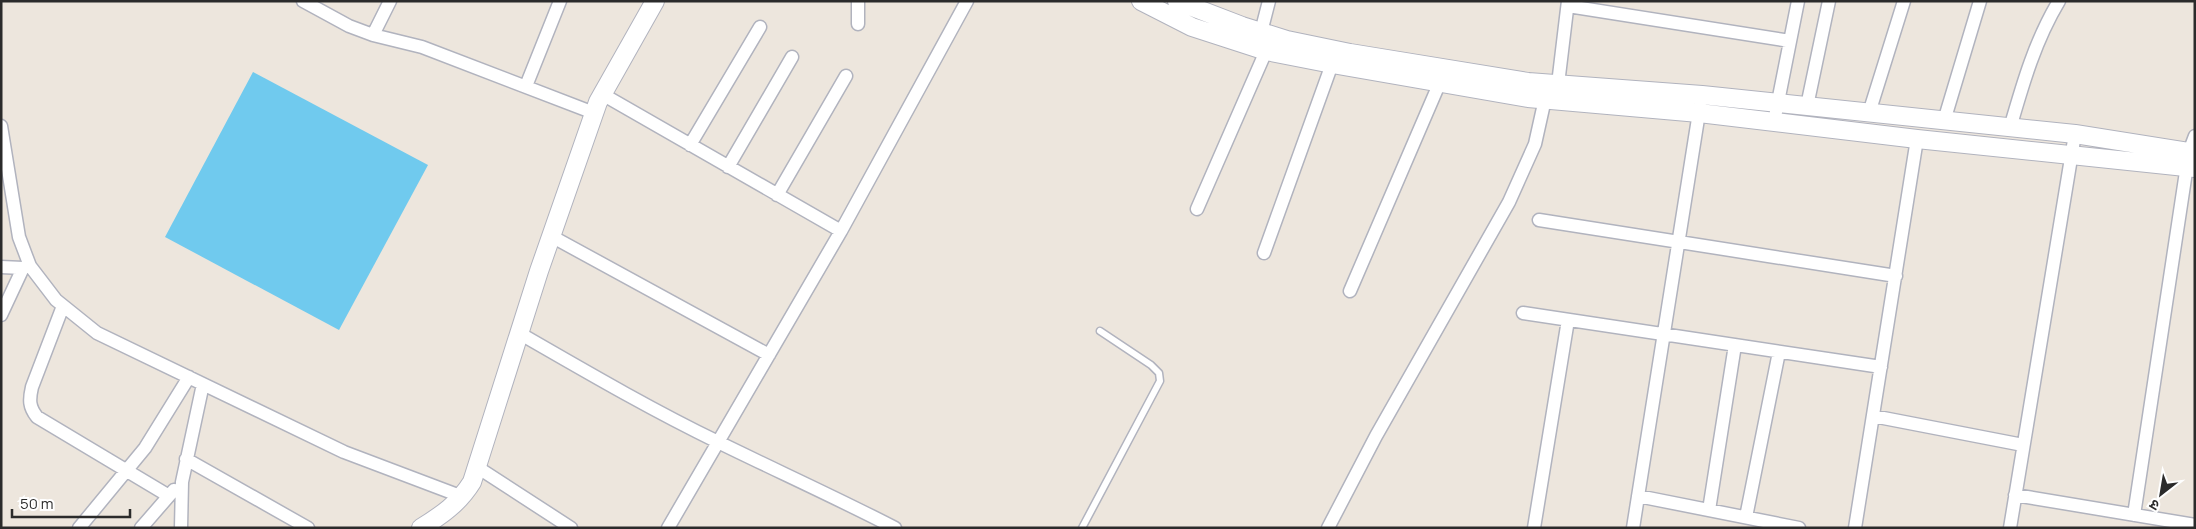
<svg xmlns="http://www.w3.org/2000/svg" width="2196" height="529" font-family="Manrope,'Noto Sans Devanagari',sans-serif">
	<style>
		.water { fill: #70caee }
		.lines { fill: none; stroke-linecap: round; stroke-linejoin: round }
		.lane-casing { stroke: #b1b3be; stroke-width: 9 }
		.street-casing { stroke: #b1b3be; stroke-width: 15 }
		.secondary-casing { stroke: #b1b3be; stroke-width: 20 }
		.lane { stroke: #fff; stroke-width: 6 }
		.street { stroke: #fff; stroke-width: 12 }
		.secondary { stroke: #fff; stroke-width: 18 }
	</style>
	<rect width="100%" height="100%" fill="#ede6dd"/>
	<path class="water" d="M253,72L428,165L339,330L165,237Z"/>
	<g class="lines">
		<defs>
			<path id="lane" d="M1082,528L1160,381L1159,373L1151,365L1100,331"/>
			<path id="street" d="M303,1L349,26L373,35L422,47L594,113
				M1568,6L1790,41
				M858,24V1
				M1261,32L1269,1
				M373,35L390,1
				M1558,84L1568,1
				M526,86L560,1
				M602,94L841,231
				M1807,106L1829,1
				M1869,113L1904,1
				M1944,121L1980,1
				M1774,122L1798,1
				M1,126L19,237L30,266L56,300L97,333L344,452L463,497
				M2010,128C2023,83 2035,41 2059,1
				M690,145L760,27
				M728,167L792,57
				M777,195L846,76
				M1197,209L1266,51
				M1539,220L1896,276
				M551,236L769,355
				M1264,253L1332,64
				M1,267L23,268L28,266
				M1350,291L1440,82
				M63,306L32,387C29,400 29,407 37,417L169,496
				M1523,313L1881,367
				M1,315L23,268
				M519,333C585,371 650,409 718,442C777,471 837,498 895,528
				M1873,416L2023,445
				M186,459L308,528
				M477,467L571,528
				M2015,495L2195,525
				M1638,496L1799,528
				M1709,510L1735,345
				M2134,515L2189,152L2195,136
				M1746,517L1779,352
				M79,528L145,448L189,377
				M141,528L174,490
				M181,528L182,482L203,384
				M668,528L841,231L967,1
				M1328,528L1376,436L1509,202L1535,144L1545,99
				M1534,528L1568,320
				M1633,528L1700,106
				M1855,528L1917,139
				M2010,528L2075,134"/>
			<path id="secondary" d="M1141,1L1192,27L1266,51L1332,64L1528,98L1699,113L1917,139L2195,168
				M1177,1L1242,26L1287,40L1350,53L1528,82L1702,95L2075,134L2195,153
				M421,528C442,515 459,503 472,482L539,271L598,102L655,1"/>
		</defs>
		<use href="#lane" class="lane-casing"/>
		<use href="#street" class="street-casing"/>
		<use href="#secondary" class="secondary-casing"/>
		<use href="#lane" class="lane"/>
		<use href="#street" class="street"/>
		<use href="#secondary" class="secondary"/>
	</g>
	<rect width="2196" height="529" fill="none" stroke="#2b2b2b" stroke-width="5"/>
	<g transform="translate(2161 494) rotate(211)" stroke="#ffffff" stroke-width="4" paint-order="stroke">
	<path d="M0-4L9 19L0 12L-9 19Z" fill="#2b2b2b"/>
	<text y="-8" font-size="14" font-weight="bold" text-anchor="middle" fill="#2b2b2b">उ</text>
	</g>
	<path d="M12 509v8h118v-8" fill="none" stroke="#2b2b2b" stroke-width="2.5"/>
	<text x="20" y="509" font-size="15" fill="#2b2b2b" stroke="#ffffff" stroke-width="4" paint-order="stroke">50 m</text>
</svg>
